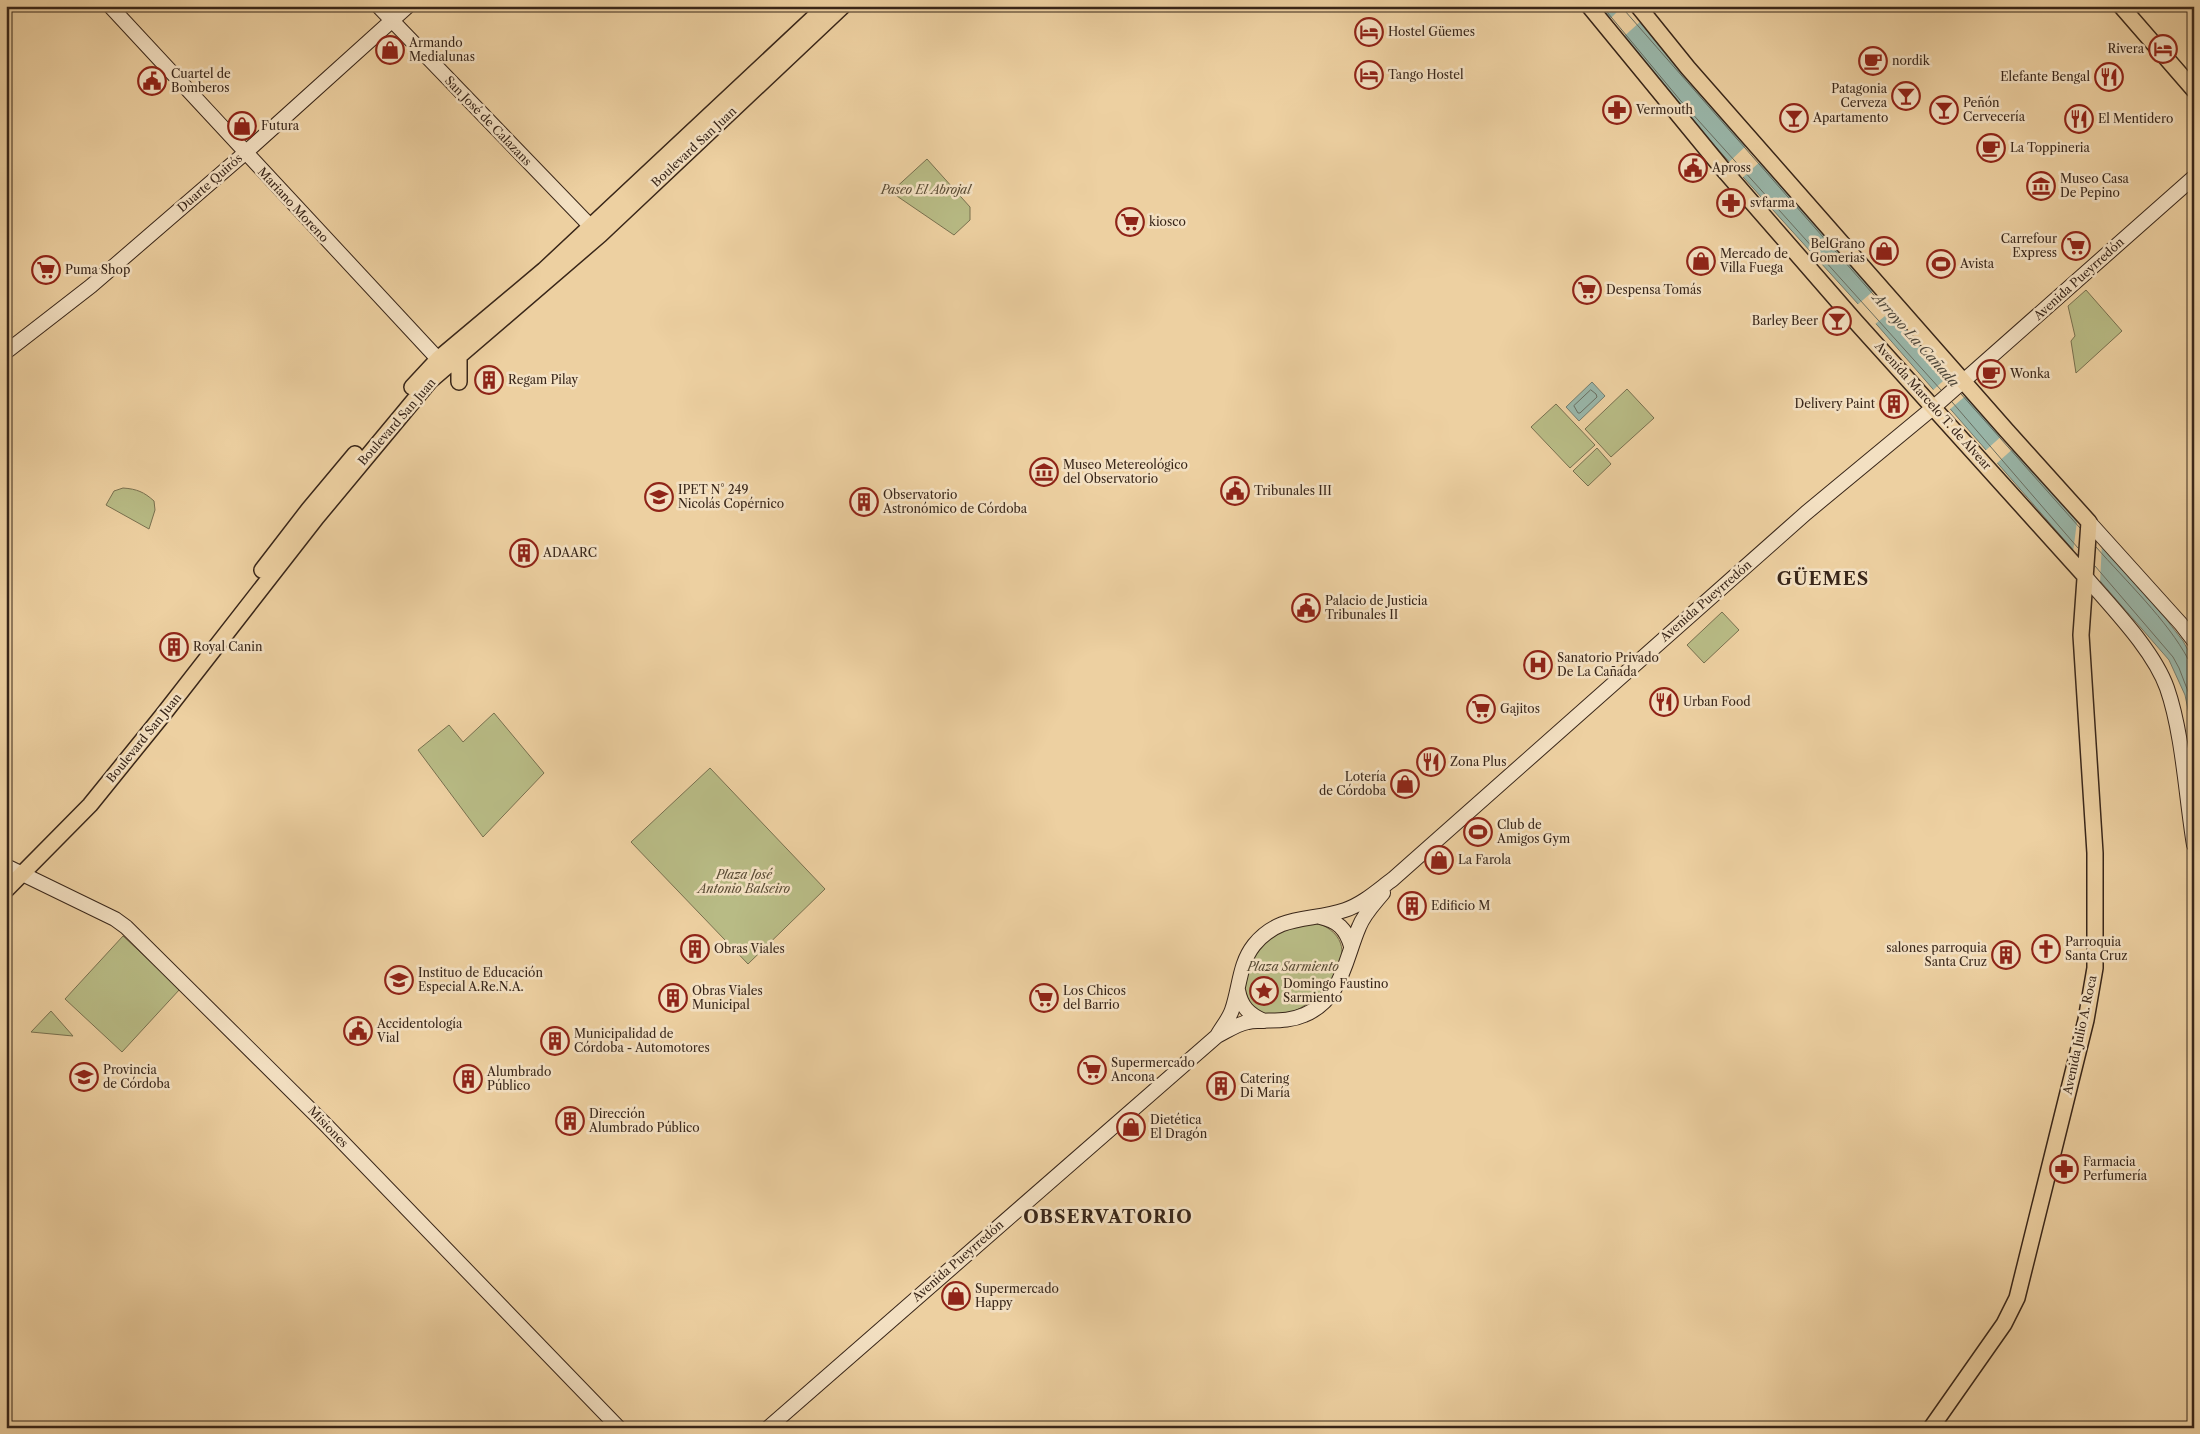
<svg xmlns="http://www.w3.org/2000/svg" width="2200" height="1434" font-family="'Libre Caslon Text',serif">
	<style>
		.green { fill: #b8bb85; stroke: #78704f }
		.water { fill: #99b6a9; stroke: #737c6f }
		.pier { fill: #edd0a1 }
		.lines { fill: none; stroke-linecap: round; stroke-linejoin: round }
		.shore { stroke: #696e61; stroke-width: 1 }
		.secondary-casing { stroke: #392619; stroke-width: 16 }
		.primary-casing { stroke: #392619; stroke-width: 18 }
		.secondary { stroke: #f3e0c2; stroke-width: 14 }
		.primary { stroke: #edd0a1; stroke-width: 15 }
		.labels { text-anchor: middle; stroke-width: 5; stroke-linejoin: round; paint-order: stroke }
		.poi-label { font-size: 12px; fill: #392619; stroke: #f3e0c2; text-anchor: start }
		.street-label { font-size: 12px; fill: #392619; stroke: #f3e0c2 }
		.park-label { font-size: 12px; font-style: italic; fill: #594b34; stroke: #f3e0c2 }
		.water-label { font-size: 14px; font-style: italic; fill: #514a3d; stroke: #f3e0c2 }
		.district-label { font-size: 18px; font-weight: bold; letter-spacing: 1px; fill: #392619; stroke: #f3e0c2 }
	</style>
	<rect width="100%" height="100%" fill="#edd0a1"/>
	<filter id="stains"><feTurbulence type="fractalNoise" baseFrequency=".004" numOctaves="4"/><feColorMatrix values="0 0 0 0 .2 0 0 0 0 .09 0 0 0 0 .02 0 0 0 .5 -.17"/></filter>
	<radialGradient id="worn" r=".72"><stop offset=".6" stop-color="#630" stop-opacity="0"/><stop offset="1" stop-color="#630" stop-opacity=".3"/></radialGradient>
	<path class="green" d="M927,159L970,207V220L954,235L891,192Z
		M2086,290L2122,331L2076,373L2071,341L2075,336L2068,306Z
		M1627,389L1654,418L1611,457L1585,429Z
		M1556,404L1595,445L1570,468L1531,427Z
		M1597,448L1611,464L1588,486L1573,471Z
		M123,488C137,489 144,492 154,501L155,510L149,529L106,505L114,491Z
		M1722,612L1739,630L1704,663L1687,645Z
		M494,713L544,773L483,837L418,750L449,725L463,742Z
		M710,768L825,889L748,964L631,842Z
		M1315,922C1384,946 1303,1025 1269,1015C1254,1011 1249,1005 1245,990C1244,987 1242,983 1242,979C1242,971 1259,946 1266,940C1279,927 1298,925 1315,922Z
		M123,936L180,989L122,1052L65,999Z
		M51,1011L73,1036L31,1032Z"/>
	<path class="water" d="M1596,6H1627L2166,619L2183,641L2194,661V738L2185,695L2169,660L1878,326L1676,103Z
		M1592,382L1605,396L1579,421L1566,407Z"/>
	<path class="pier" d="M1623,6H1630L1642,20L1620,40L1606,23Z
		M1749,143L1763,159L1741,179L1727,164Z
		M1878,287L1896,307L1874,325L1856,306Z
		M1952,373L1969,393L1949,410L1932,391Z
		M2005,433L2016,446L1996,464L1985,451Z
		M2078,514L2102,542L2100,584L2073,552Z"/>
	<g class="lines">
		<path class="shore" d="M1602,6L1680,100L1941,390
			M1624,6L1625,11L1950,382
			M1591,390L1596,394L1597,397L1580,413H1578L1574,406Z
			M1961,394L2080,528
			M1952,402L2078,548
			M2096,547C2125,580 2168,621 2188,659L2194,662
			M2095,566L2173,657L2179,668L2194,707"/>
		<defs>
			<path id="secondary" d="M110,6L438,359
				M378,6L598,234
				M6,352L91,286L245,153L408,6
				M2089,522L2181,624L2194,641
				M2084,575C2111,607 2153,649 2167,688C2183,734 2186,797 2194,845
				M6,866L115,919L126,927L326,1125L619,1428
				M1320,917C1338,921 1346,929 1351,946
				M1238,990C1241,1006 1248,1014 1264,1021
				M1217,1036C1222,1027 1229,1019 1232,1010C1240,987 1239,964 1254,945C1280,913 1311,922 1345,910C1363,904 1378,890 1393,879L1806,513L1934,407L2194,177
				M768,1428L1217,1036C1227,1031 1237,1024 1248,1022C1267,1019 1286,1023 1304,1015C1342,1000 1345,959 1359,927C1364,914 1374,904 1383,893"/>
			<path id="primary" d="M1589,6L1722,168L1856,322L2084,575
				M1638,6L1688,68L2007,431L2089,522L2081,635L2095,853V968L2086,1020L2017,1298L2004,1324L1931,1428
				M2121,6L2194,90
				M459,355V382
				M412,387L438,359L544,270L826,6
				M262,570L309,509L355,454
				M6,890L90,805L162,716L317,517L430,381L600,235L843,6"/>
		</defs>
		<use href="#secondary" class="secondary-casing"/>
		<use href="#primary" class="primary-casing"/>
		<use href="#secondary" class="secondary"/>
		<use href="#primary" class="primary"/>
	</g>
	<defs>
		<symbol id="hotel-ring" viewBox="-11 -11 22 22"><circle r="9.5" fill="#f3e0c2" stroke="#8f2418" stroke-width="1.5"/><path d="M-6-4.5h1.5V1H6V5H4.5V3h-9V5H-6ZM-4 0a1.8 1.8 0 1 1 3.6 0ZM.5 0V-2.5h3Q6-2.5 6 0Z" fill="#8f2418"/></symbol>
		<symbol id="shop-ring" viewBox="-11 -11 22 22"><circle r="9.5" fill="#f3e0c2" stroke="#8f2418" stroke-width="1.5"/><path d="M-5-2.5h2.3a2.7 3.5 0 0 1 5.4 0H5L5.5 6h-11ZM-1.5-2.5h3a1.5 2.3 0 0 0-3 0Z" fill="#8f2418"/></symbol>
		<symbol id="cafe-ring" viewBox="-11 -11 22 22"><circle r="9.5" fill="#f3e0c2" stroke="#8f2418" stroke-width="1.5"/><path d="M-5.5-4.5H6V0H3Q3 3.5 0 3.5H-2.5Q-5.5 3.5-5.5 0ZM3-3.2v2h1.7v-2ZM-6 4.5H4V6H-6Z" fill="#8f2418"/></symbol>
		<symbol id="restaurant-ring" viewBox="-11 -11 22 22"><circle r="9.5" fill="#f3e0c2" stroke="#8f2418" stroke-width="1.5"/><path d="M-5-6h1v4h1v-4h1v4h1v-4h1v5L-1.5 .5V6h-2V.5L-5-1ZM5-6V6H3V1.5H1.5Q1.5-4 5-6Z" fill="#8f2418"/></symbol>
		<symbol id="civic-ring" viewBox="-11 -11 22 22"><circle r="9.5" fill="#f3e0c2" stroke="#8f2418" stroke-width="1.5"/><path d="M-.6-6.5H3V-4.5H.6V-3L4-1V1h2V6H-6V1h2V-1L-.6-3ZM-1.2 2.5V6h2.4V2.5Z" fill="#8f2418"/></symbol>
		<symbol id="bar-ring" viewBox="-11 -11 22 22"><circle r="9.5" fill="#f3e0c2" stroke="#8f2418" stroke-width="1.5"/><path d="M-6-5H6L.8 .8V4.5H3.5V6h-7V4.5H-.8V.8Z" fill="#8f2418"/></symbol>
		<symbol id="pharmacy-ring" viewBox="-11 -11 22 22"><circle r="9.5" fill="#f3e0c2" stroke="#8f2418" stroke-width="1.5"/><path d="M-2-6h4v4h4v4h-4v4h-4v-4h-4v-4h4Z" fill="#8f2418"/></symbol>
		<symbol id="museum-ring" viewBox="-11 -11 22 22"><circle r="9.5" fill="#f3e0c2" stroke="#8f2418" stroke-width="1.5"/><path d="M0-6L6-3V-2H-6V-3ZM-5-1h2V3h-2ZM-1-1h2V3h-2ZM3-1h2V3H3ZM-6 4H6V6H-6Z" fill="#8f2418"/></symbol>
		<symbol id="supermarket-ring" viewBox="-11 -11 22 22"><circle r="9.5" fill="#f3e0c2" stroke="#8f2418" stroke-width="1.5"/><path d="M-6-5.5h2.5l.6 2H6L4.5 2H-2.5L-4.4-4H-6ZM-1.5 3.2a1.3 1.3 0 1 0 .1 0ZM3 3.2a1.3 1.3 0 1 0 .1 0Z" fill="#8f2418"/></symbol>
		<symbol id="stadium-ring" viewBox="-11 -11 22 22"><circle r="9.5" fill="#f3e0c2" stroke="#8f2418" stroke-width="1.5"/><path d="M0-5a6.5 5 0 1 0 0 10a6.5 5 0 1 0 0-10ZM-3.5-1.8h7v3.6h-7Z" fill="#8f2418"/></symbol>
		<symbol id="building-ring" viewBox="-11 -11 22 22"><circle r="9.5" fill="#f3e0c2" stroke="#8f2418" stroke-width="1.5"/><path d="M-4-6H4V6H1V3H-1V6H-4ZM-2.5-4.3h1.7v1.8h-1.7ZM.8-4.3h1.7v1.8H.8ZM-2.5-1h1.7V.8h-1.7ZM.8-1h1.7V.8H.8Z" fill="#8f2418"/></symbol>
		<symbol id="school-ring" viewBox="-11 -11 22 22"><circle r="9.5" fill="#f3e0c2" stroke="#8f2418" stroke-width="1.5"/><path d="M0-5L7-2L0 1L-7-2ZM-4 1L0 2.5L4 1V4Q0 6-4 4Z" fill="#8f2418"/></symbol>
		<symbol id="hospital-ring" viewBox="-11 -11 22 22"><circle r="9.5" fill="#f3e0c2" stroke="#8f2418" stroke-width="1.5"/><path d="M-5-5h3v3.5h4V-5h3V5h-3V1.5h-4V5h-3Z" fill="#8f2418"/></symbol>
		<symbol id="church-ring" viewBox="-11 -11 22 22"><circle r="9.5" fill="#f3e0c2" stroke="#8f2418" stroke-width="1.5"/><path d="M-1.2-6h2.4v3.5h3.3v2.4h-3.3V6h-2.4V-.1h-3.3v-2.4h3.3Z" fill="#8f2418"/></symbol>
		<symbol id="sight-ring" viewBox="-11 -11 22 22"><circle r="9.5" fill="#f3e0c2" stroke="#8f2418" stroke-width="1.5"/><path d="M0-6L1.8-2.2L6-1.7L2.9 1.2L3.7 5.4L0 3.3L-3.7 5.4L-2.9 1.2L-6-1.7L-1.8-2.2Z" fill="#8f2418"/></symbol>
	</defs>
	<g fill-rule="evenodd">
		<use href="#hotel-ring" x="1353" y="16" width="32" height="32"/>
		<use href="#hotel-ring" x="2147" y="33" width="32" height="32"/>
		<use href="#shop-ring" x="374" y="34" width="32" height="32"/>
		<use href="#cafe-ring" x="1857" y="45" width="32" height="32"/>
		<use href="#hotel-ring" x="1353" y="59" width="32" height="32"/>
		<use href="#restaurant-ring" x="2093" y="61" width="32" height="32"/>
		<use href="#civic-ring" x="136" y="65" width="32" height="32"/>
		<use href="#bar-ring" x="1890" y="80" width="32" height="32"/>
		<use href="#pharmacy-ring" x="1601" y="94" width="32" height="32"/>
		<use href="#bar-ring" x="1928" y="94" width="32" height="32"/>
		<use href="#bar-ring" x="1778" y="102" width="32" height="32"/>
		<use href="#restaurant-ring" x="2063" y="103" width="32" height="32"/>
		<use href="#shop-ring" x="226" y="110" width="32" height="32"/>
		<use href="#cafe-ring" x="1975" y="132" width="32" height="32"/>
		<use href="#civic-ring" x="1677" y="152" width="32" height="32"/>
		<use href="#museum-ring" x="2025" y="170" width="32" height="32"/>
		<use href="#pharmacy-ring" x="1715" y="187" width="32" height="32"/>
		<use href="#supermarket-ring" x="1114" y="206" width="32" height="32"/>
		<use href="#supermarket-ring" x="2060" y="230" width="32" height="32"/>
		<use href="#shop-ring" x="1868" y="235" width="32" height="32"/>
		<use href="#shop-ring" x="1685" y="245" width="32" height="32"/>
		<use href="#stadium-ring" x="1925" y="248" width="32" height="32"/>
		<use href="#supermarket-ring" x="30" y="254" width="32" height="32"/>
		<use href="#supermarket-ring" x="1571" y="274" width="32" height="32"/>
		<use href="#bar-ring" x="1821" y="305" width="32" height="32"/>
		<use href="#cafe-ring" x="1975" y="358" width="32" height="32"/>
		<use href="#building-ring" x="473" y="364" width="32" height="32"/>
		<use href="#building-ring" x="1878" y="388" width="32" height="32"/>
		<use href="#museum-ring" x="1028" y="456" width="32" height="32"/>
		<use href="#civic-ring" x="1219" y="475" width="32" height="32"/>
		<use href="#school-ring" x="643" y="481" width="32" height="32"/>
		<use href="#building-ring" x="848" y="486" width="32" height="32"/>
		<use href="#building-ring" x="508" y="537" width="32" height="32"/>
		<use href="#civic-ring" x="1290" y="592" width="32" height="32"/>
		<use href="#building-ring" x="158" y="631" width="32" height="32"/>
		<use href="#hospital-ring" x="1522" y="649" width="32" height="32"/>
		<use href="#restaurant-ring" x="1648" y="686" width="32" height="32"/>
		<use href="#supermarket-ring" x="1465" y="693" width="32" height="32"/>
		<use href="#restaurant-ring" x="1415" y="746" width="32" height="32"/>
		<use href="#shop-ring" x="1389" y="768" width="32" height="32"/>
		<use href="#stadium-ring" x="1462" y="816" width="32" height="32"/>
		<use href="#shop-ring" x="1423" y="844" width="32" height="32"/>
		<use href="#building-ring" x="1396" y="890" width="32" height="32"/>
		<use href="#building-ring" x="679" y="933" width="32" height="32"/>
		<use href="#church-ring" x="2030" y="933" width="32" height="32"/>
		<use href="#building-ring" x="1990" y="939" width="32" height="32"/>
		<use href="#school-ring" x="383" y="964" width="32" height="32"/>
		<use href="#sight-ring" x="1248" y="975" width="32" height="32"/>
		<use href="#building-ring" x="657" y="982" width="32" height="32"/>
		<use href="#supermarket-ring" x="1028" y="982" width="32" height="32"/>
		<use href="#civic-ring" x="342" y="1015" width="32" height="32"/>
		<use href="#building-ring" x="539" y="1025" width="32" height="32"/>
		<use href="#supermarket-ring" x="1076" y="1054" width="32" height="32"/>
		<use href="#school-ring" x="68" y="1061" width="32" height="32"/>
		<use href="#building-ring" x="452" y="1063" width="32" height="32"/>
		<use href="#building-ring" x="1205" y="1070" width="32" height="32"/>
		<use href="#building-ring" x="554" y="1105" width="32" height="32"/>
		<use href="#shop-ring" x="1115" y="1111" width="32" height="32"/>
		<use href="#pharmacy-ring" x="2048" y="1153" width="32" height="32"/>
		<use href="#shop-ring" x="940" y="1280" width="32" height="32"/>
	</g>
	<g class="labels">
		<g class="poi-label">
			<text x="1388" y="36">Hostel Güemes</text>
			<text x="409" y="47">Armando<tspan x="409" dy="14">Medialunas</tspan></text>
			<text x="2144" y="53" text-anchor="end">Rivera</text>
			<text x="1892" y="65">nordik</text>
			<text x="171" y="78">Cuartel de<tspan x="171" dy="14">Bomberos</tspan></text>
			<text x="1388" y="79">Tango Hostel</text>
			<text x="2090" y="81" text-anchor="end">Elefante Bengal</text>
			<text x="1887" y="93" text-anchor="end">Patagonia<tspan x="1887" dy="14">Cerveza</tspan></text>
			<text x="1963" y="107">Peñón<tspan x="1963" dy="14">Cervecería</tspan></text>
			<text x="1636" y="114">Vermouth</text>
			<text x="1813" y="122">Apartamento</text>
			<text x="2098" y="123">El Mentidero</text>
			<text x="261" y="130">Futura</text>
			<text x="2010" y="152">La Toppineria</text>
			<text x="1712" y="172">Apross</text>
			<text x="2060" y="183">Museo Casa<tspan x="2060" dy="14">De Pepino</tspan></text>
			<text x="1750" y="207">svfarma</text>
			<text x="1149" y="226">kiosco</text>
			<text x="2057" y="243" text-anchor="end">Carrefour<tspan x="2057" dy="14">Express</tspan></text>
			<text x="1865" y="248" text-anchor="end">BelGrano<tspan x="1865" dy="14">Gomerias</tspan></text>
			<text x="1720" y="258">Mercado de<tspan x="1720" dy="14">Villa Fuega</tspan></text>
			<text x="1960" y="268">Avista</text>
			<text x="65" y="274">Puma Shop</text>
			<text x="1606" y="294">Despensa Tomás</text>
			<text x="1818" y="325" text-anchor="end">Barley Beer</text>
			<text x="2010" y="378">Wonka</text>
			<text x="508" y="384">Regam Pilay</text>
			<text x="1875" y="408" text-anchor="end">Delivery Paint</text>
			<text x="1063" y="469">Museo Metereológico<tspan x="1063" dy="14">del Observatorio</tspan></text>
			<text x="678" y="494">IPET N° 249<tspan x="678" dy="14">Nicolás Copérnico</tspan></text>
			<text x="1254" y="495">Tribunales III</text>
			<text x="883" y="499">Observatorio<tspan x="883" dy="14">Astronómico de Córdoba</tspan></text>
			<text x="543" y="557">ADAARC</text>
			<text x="1325" y="605">Palacio de Justicia<tspan x="1325" dy="14">Tribunales II</tspan></text>
			<text x="193" y="651">Royal Canin</text>
			<text x="1557" y="662">Sanatorio Privado<tspan x="1557" dy="14">De La Cañada</tspan></text>
			<text x="1683" y="706">Urban Food</text>
			<text x="1500" y="713">Gajitos</text>
			<text x="1450" y="766">Zona Plus</text>
			<text x="1386" y="781" text-anchor="end">Lotería<tspan x="1386" dy="14">de Córdoba</tspan></text>
			<text x="1497" y="829">Club de<tspan x="1497" dy="14">Amigos Gym</tspan></text>
			<text x="1458" y="864">La Farola</text>
			<text x="1431" y="910">Edificio M</text>
			<text x="2065" y="946">Parroquia<tspan x="2065" dy="14">Santa Cruz</tspan></text>
			<text x="1987" y="952" text-anchor="end">salones parroquia<tspan x="1987" dy="14">Santa Cruz</tspan></text>
			<text x="714" y="953">Obras Viales</text>
			<text x="418" y="977">Instituo de Educación<tspan x="418" dy="14">Especial A.Re.N.A.</tspan></text>
			<text x="1283" y="988">Domingo Faustino<tspan x="1283" dy="14">Sarmiento</tspan></text>
			<text x="692" y="995">Obras Viales<tspan x="692" dy="14">Municipal</tspan></text>
			<text x="1063" y="995">Los Chicos<tspan x="1063" dy="14">del Barrio</tspan></text>
			<text x="377" y="1028">Accidentología<tspan x="377" dy="14">Vial</tspan></text>
			<text x="574" y="1038">Municipalidad de<tspan x="574" dy="14">Córdoba - Automotores</tspan></text>
			<text x="1111" y="1067">Supermercado<tspan x="1111" dy="14">Ancona</tspan></text>
			<text x="103" y="1074">Provincia<tspan x="103" dy="14">de Córdoba</tspan></text>
			<text x="487" y="1076">Alumbrado<tspan x="487" dy="14">Público</tspan></text>
			<text x="1240" y="1083">Catering<tspan x="1240" dy="14">Di María</tspan></text>
			<text x="589" y="1118">Dirección<tspan x="589" dy="14">Alumbrado Público</tspan></text>
			<text x="1150" y="1124">Dietética<tspan x="1150" dy="14">El Dragón</tspan></text>
			<text x="2083" y="1166">Farmacia<tspan x="2083" dy="14">Perfumería</tspan></text>
			<text x="975" y="1293">Supermercado<tspan x="975" dy="14">Happy</tspan></text>
		</g>
		<g class="street-label">
			<text transform="translate(488 121) rotate(46)" y="4">San José de Calazans</text>
			<text transform="translate(694 147) rotate(-43)" y="4">Boulevard San Juan</text>
			<text transform="translate(210 183) rotate(-41)" y="4">Duarte Quirós</text>
			<text transform="translate(293 205) rotate(47)" y="4">Mariano Moreno</text>
			<text transform="translate(2079 279) rotate(-42)" y="4">Avenida Pueyrredón</text>
			<text transform="translate(1933 406) rotate(48)" y="4">Avenida Marcelo T. de Alvear</text>
			<text transform="translate(397 422) rotate(-49)" y="4">Boulevard San Juan</text>
			<text transform="translate(1706 601) rotate(-41)" y="4">Avenida Pueyrredón</text>
			<text transform="translate(144 738) rotate(-51)" y="4">Boulevard San Juan</text>
			<text transform="translate(2080 1035) rotate(-78)" y="4">Avenida Julio A. Roca</text>
			<text transform="translate(328 1127) rotate(46)" y="4">Misiones</text>
			<text transform="translate(958 1261) rotate(-41)" y="4">Avenida Pueyrredón</text>
		</g>
		<g class="park-label">
			<text x="926" y="194">Paseo El Abrojal</text>
			<text x="744" y="879">Plaza José<tspan x="744" dy="14">Antonio Balseiro</tspan></text>
			<text x="1293" y="971">Plaza Sarmiento</text>
		</g>
		<g class="water-label">
			<text transform="translate(1916 340) rotate(48)" y="5">Arroyo La Cañada</text>
		</g>
		<g class="district-label">
			<text x="1823" y="585">GÜEMES</text>
			<text x="1108" y="1223">OBSERVATORIO</text>
		</g>
	</g>
	<rect width="2200" height="1434" fill="none" stroke="#edd0a1" stroke-width="25"/>
	<rect x="8" y="8" width="2185" height="1419" fill="none" stroke="#392619" stroke-width="2.5"/>
	<rect x="12" y="12" width="2175" height="1409" fill="none" stroke="#392619"/>
	<rect width="100%" height="100%" filter="url(#stains)"/>
	<rect width="100%" height="100%" fill="url(#worn)"/>
</svg>
